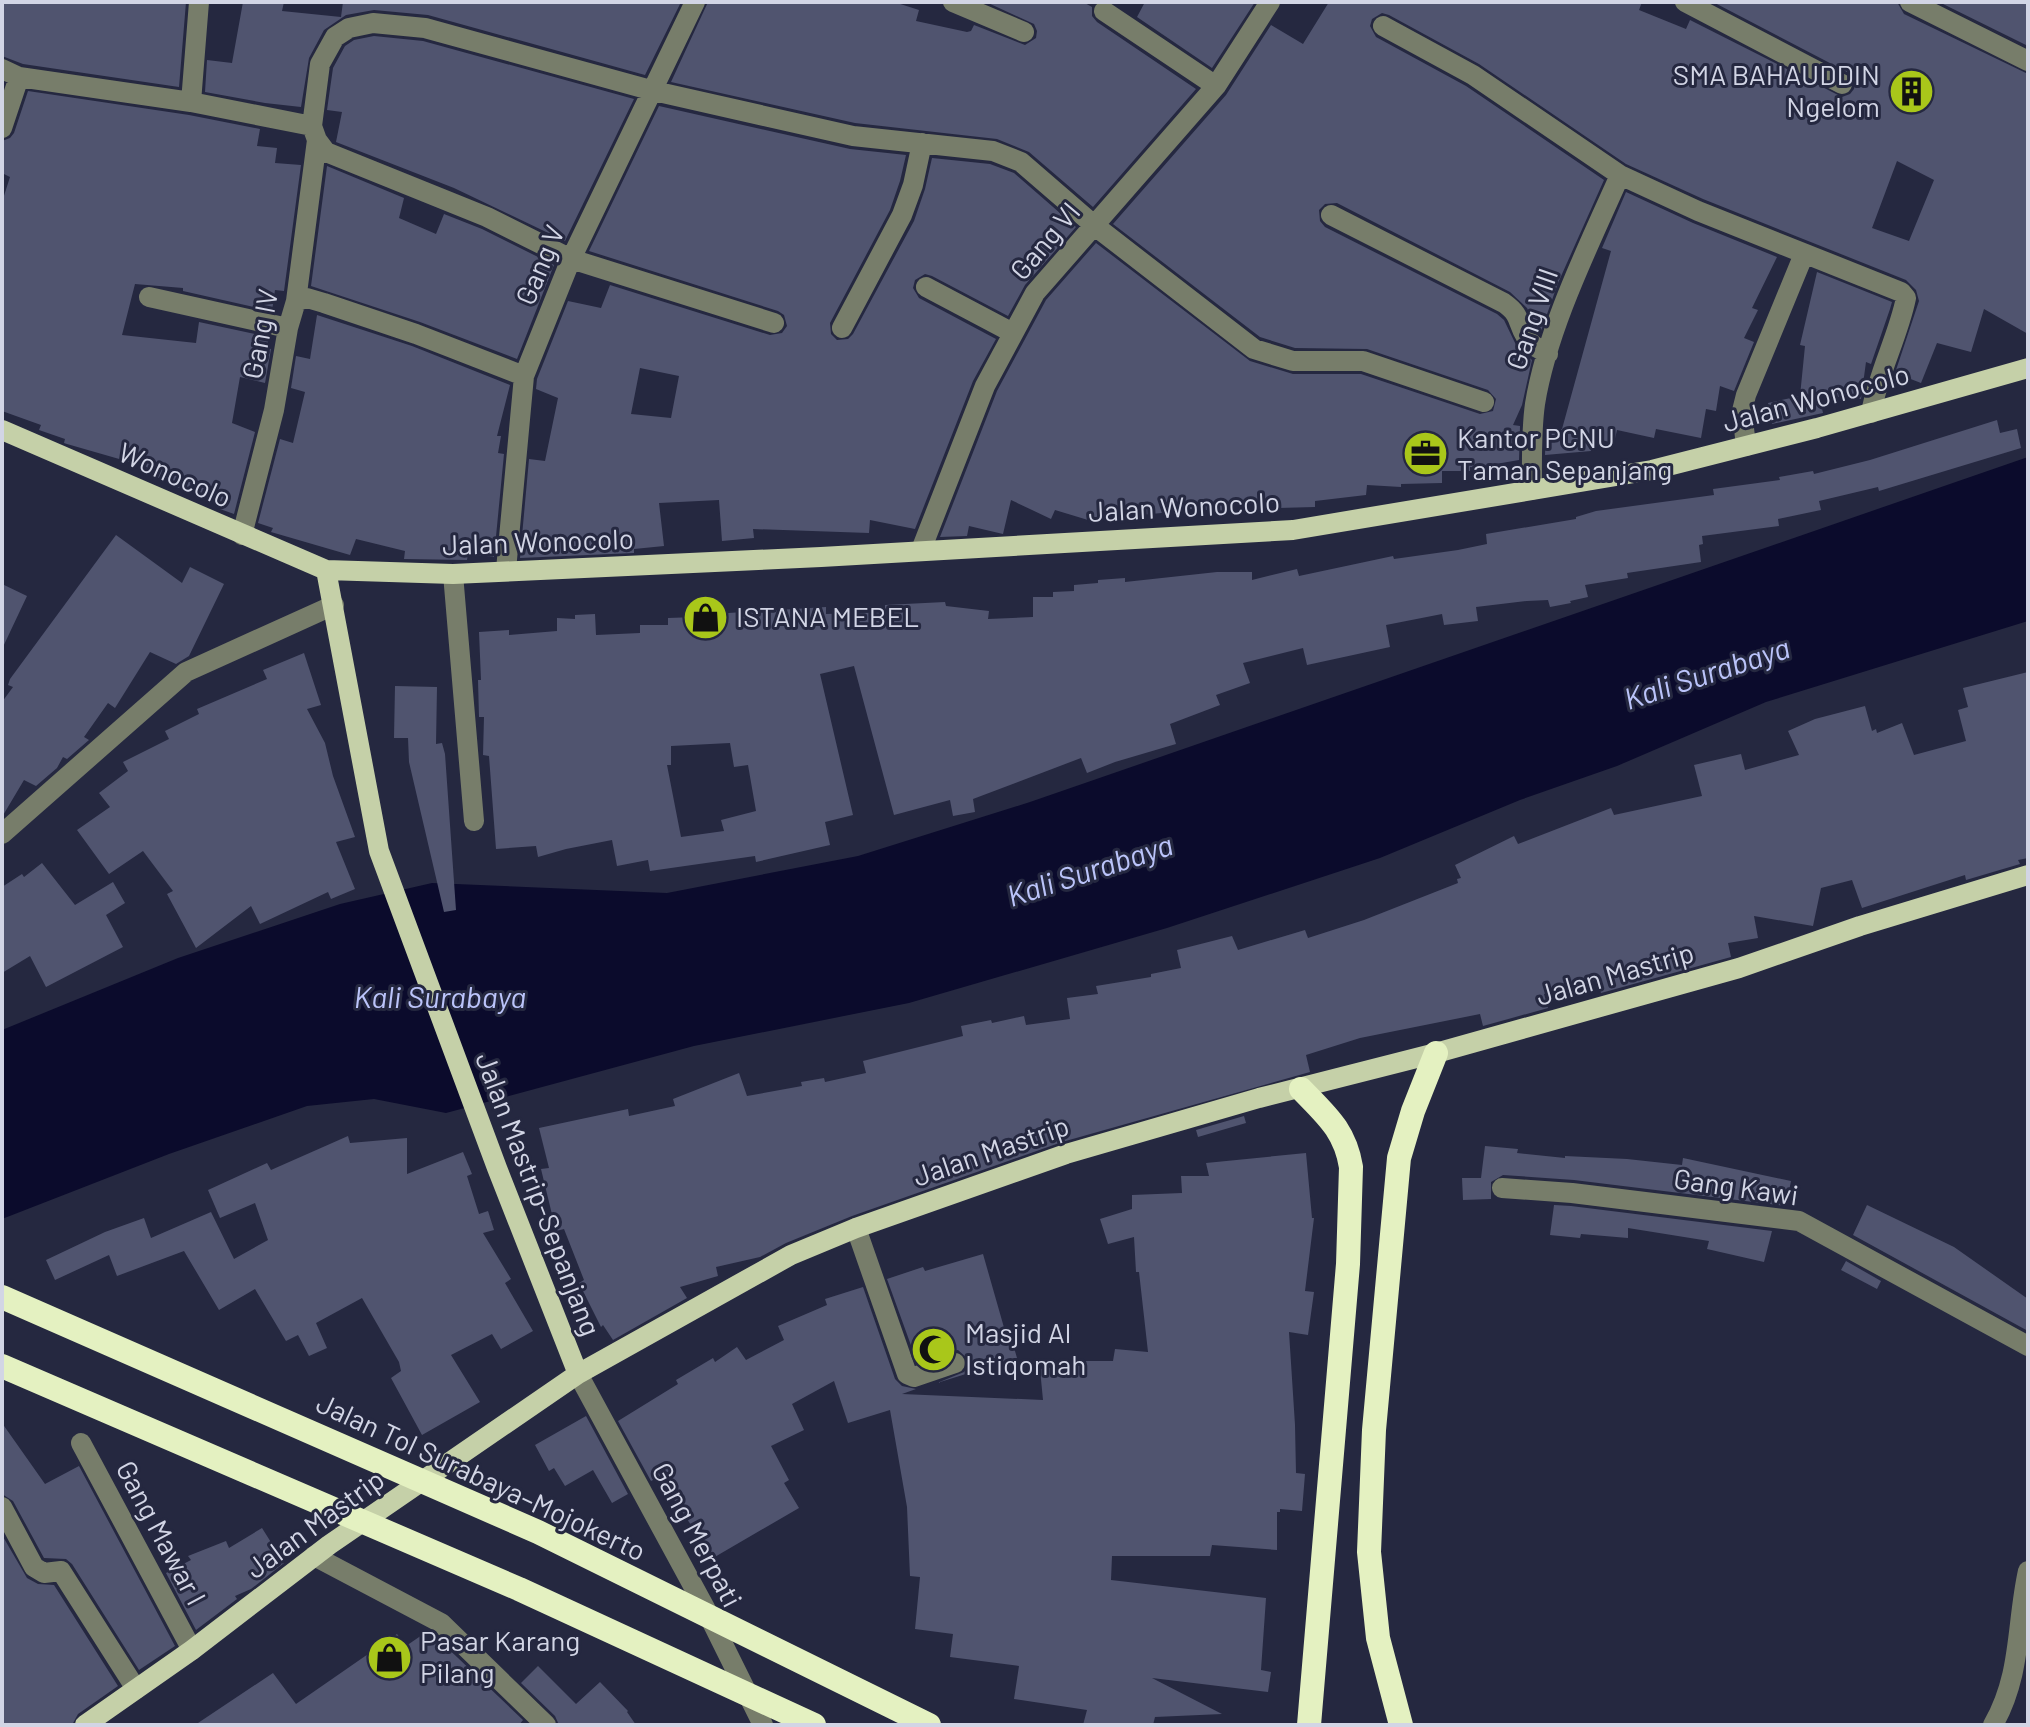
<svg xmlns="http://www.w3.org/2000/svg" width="2030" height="1727" font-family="Barlow,sans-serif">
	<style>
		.water { fill: #0b0b2c }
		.building { fill: #50546f; fill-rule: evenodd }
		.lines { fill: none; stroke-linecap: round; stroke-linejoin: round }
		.minor { stroke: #777d6a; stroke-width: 20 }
		.major { stroke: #c5d0a8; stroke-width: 20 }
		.highway { stroke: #e4f1c1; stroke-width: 24 }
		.labels { text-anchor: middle; stroke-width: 6; stroke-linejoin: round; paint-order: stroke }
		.poi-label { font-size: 28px; fill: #d2d5e5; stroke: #252840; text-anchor: start }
		.street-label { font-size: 28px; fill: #d2d5e5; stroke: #252840 }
		.water-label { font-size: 30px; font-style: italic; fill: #bbc4fa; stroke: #252840 }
	</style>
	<rect width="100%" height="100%" fill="#252840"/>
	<path class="water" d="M2028,457V621L1766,702L1617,766L1520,800L1380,858L1167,928L909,1003L694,1046L446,1113L374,1099L307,1106L169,1154L2,1219V1030L178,958L340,904L432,883L667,893L858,856L1030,802Z"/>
	<path class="building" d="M2,2H186L179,87L23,64L2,56Z
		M243,2H284L282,11L341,17L343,2H681L645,75L428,15L374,10L346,15L324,30L309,58L301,107L265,103L205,92L207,60L232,63Z
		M708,2H894L919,10L916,21L967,32L971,31L974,25L1025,45L1036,38L1037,31L1034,24L986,2H1083L1092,7V16L1097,22L1196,89L1093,207L1029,152L997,139L855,123L671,82Z
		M1145,2H1255L1212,68L1137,17Z
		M1329,2H1642L1639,10L1686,29L1690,20L1842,97L1850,94L1854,89L1855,83L1849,73L1713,2H1897L1904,14L2028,74V334L1984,309L1971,352L1937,343L1921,383L1895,373L1919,301L1916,290L1906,280L1703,199L1626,164L1479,64L1389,15L1382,13L1372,19L1370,26L1376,37L1466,86L1604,180L1558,283L1540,334L1527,308L1510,292L1337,203L1325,204L1319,210L1320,221L1325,227L1497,314L1504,320L1517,347L1532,360L1522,405L1513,425L1520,426L1519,460L1490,465L1489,469L1470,467V471H1442V483L1401,484V487L1367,485L1366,495L1315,501V507L1278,508V503L1226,502V511L1189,509V514L1172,512L1088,520L1055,510L1051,519L1011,500L1003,534L969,526L967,536L940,537L997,391L1046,300L1096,243L1250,361L1293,374H1361L1480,414L1493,411L1496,399L1488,390L1367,349L1295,348L1260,337L1113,224L1226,95L1271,25L1303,44ZM1897,161L1934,180L1909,241L1872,228Z
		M1939,2H2028V46Z
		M374,36L423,41L634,99L565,241L454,188L336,142L342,112L327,110L333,68L345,46L354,40Z
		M28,91L189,115L260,129L257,146L277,148L275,163L301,165L284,291L275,290L272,311L183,291V288L135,284L122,335L196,343L199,322L269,337L267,348L271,349L265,383L240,377L232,423L255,432L234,514L220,509L222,503L168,484V481L145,473L147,467L67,444L64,443L65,439L39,430L41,425L2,411V202L10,177L2,173V141L10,138L14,133Z
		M659,106L850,149L906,155L900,181L890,210L830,323L831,334L837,340L848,339L853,334L914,221L925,189L932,158L990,164L1014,173L1076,227L1025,285L1008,316L932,276L925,274L915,280L913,288L919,298L996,339L973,381L915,529L870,520L869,533L753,529L754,538L722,541L719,500L659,503L664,546L634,549V553L520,558L529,459L545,461L558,398L536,389L537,379L568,301L601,308L610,285L770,335L782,333L787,326L784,315L778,311L589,251ZM640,368L679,376L671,418L631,414Z
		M327,166L404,198L399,218L436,234L444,214L482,229L554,265L517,359L420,322L311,286Z
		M1626,192L1693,223L1777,257L1752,308L1758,310L1744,338L1754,342L1734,391L1720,386L1716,411L1706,409L1701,438L1656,429L1654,438L1617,430L1614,443L1593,438L1591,451L1545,455L1546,428L1562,429L1611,251L1602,248Z
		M1817,272L1892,302L1890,309L1871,364L1866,362L1861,399L1819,395L1823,413L1772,424L1768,403L1800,396L1805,346L1800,345Z
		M317,315L412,346L510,385L497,436H501L498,453L504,454L494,557L468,554L467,560L404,559L405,551L356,539L350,555L271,532L273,528L258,523L280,439L293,443L305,392L291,388L296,356L310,359Z
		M1997,420L2000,433L2017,429L2021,448L1879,491L1878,487L1819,501L1821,510L1778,519L1779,526L1702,536L1703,544L1699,545L1701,562L1627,573L1628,578L1585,585L1588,597L1570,601L1571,603L1550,607L1548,600L1527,601L1476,607L1478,621L1444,625L1442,614L1386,625L1390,647L1307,665L1303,648L1243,663L1250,683L1216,695L1220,705L1170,724L1176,744L1115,762L1087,773L1081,758L973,799L975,812L953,816L950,800L894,815L854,666L820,674L853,815L825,822L830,845L756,862L755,856L650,871L648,860L617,866L612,840L566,849L538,857L536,846L496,849L489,756L483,755L484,717H479L478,680H481L479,632L509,630V635L557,631V618L575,619V615L595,614L596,635L640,633V625H668V618L696,617V615L826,607V614L885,612V605L945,602L946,606L989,611L988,619L1033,617V597H1053V592L1074,591V585L1098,583V580L1125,578V582L1217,572H1252V580L1297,569L1299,576L1393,556L1394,559L1458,550L1487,544L1486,534L1576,519V517L1596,511L1714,495L1713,489L1780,480L1779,477L1813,471L1814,474L1870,460ZM730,743L734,767L748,765L756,811L721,820L724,831L681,837L667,765H671V746Z
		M116,535L182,583L190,567L224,584L189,656L176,664L150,652L115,708L108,703L84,737L89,740L67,759L63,757L57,768L36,786L24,780L2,817V702L13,687L8,685L10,679Z
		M2,584L27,596L2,649Z
		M304,653L321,705L307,709L325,743L333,776L355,837L336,842L355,889L331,899L328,892L260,924L251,906L196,948L167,894L173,891L143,851L109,874L77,830L110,807L99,793L128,771L123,762L169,739L165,731L199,714L197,709L267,679L263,670Z
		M2028,672V858L2018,860L2020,864L1966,880L1965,875L1862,908L1852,880L1821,888L1813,926L1754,916L1758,938L1728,943L1731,957L1601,993L1596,980L1544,994L1548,1008L1483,1026L1480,1014L1360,1038L1306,1055L1310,1072L1062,1142L852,1216L786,1243L760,1257L716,1267L718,1276L680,1287L687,1298L613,1340L603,1325L601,1327L579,1283L584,1280L564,1229L556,1231L541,1169L549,1168L539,1128L628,1109L629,1116L675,1106L673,1099L739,1073L747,1096L802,1086L801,1082L824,1078L825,1082L866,1073L863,1061L963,1036L961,1026L991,1020L992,1023L1024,1016L1026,1025L1070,1019L1067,998L1098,994L1096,986L1151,977V974L1181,968L1177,950L1232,936L1238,950L1305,930L1308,938L1364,920L1458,883L1457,879L1461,878L1455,865L1514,836L1518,844L1611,808L1614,815L1702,796L1694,765L1741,754L1745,770L1799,755L1788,731L1815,719L1865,706L1872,731L1876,729L1877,733L1902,723L1914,755L1966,741L1958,710L1968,707L1963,688Z
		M395,686L437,687L436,744L442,743L445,754L456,910L444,912L409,762L408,738H394Z
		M42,863L75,905L113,882L125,903L106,915L123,947L46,987L30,956L2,973V887L22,874L24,877Z
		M1244,1116L1246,1123L1198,1137L1196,1130Z
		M348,1136L350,1143L407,1138V1174L463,1152L472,1174L467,1176L479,1214L488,1211L494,1230L483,1233L511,1279L505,1283L533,1331L501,1349L492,1334L451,1355L480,1402L422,1435L391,1378L401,1371L399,1362L362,1298L316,1323L327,1348L309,1356L298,1335L286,1341L255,1289L219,1310L184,1251L117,1276L109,1255L55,1280L46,1260L105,1232L144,1218L151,1238L211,1212L234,1259L268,1240L255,1203L220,1218L208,1190L267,1163L271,1170Z
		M1485,1146L1518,1149L1517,1153L1565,1158V1156L1627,1159L1682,1165L1683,1158L1791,1181L1786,1206L1574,1180L1503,1175L1491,1182V1199L1463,1200L1462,1178H1481Z
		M1306,1153L1312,1218H1314L1305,1291L1314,1292L1308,1335L1289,1332L1295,1425L1296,1473L1305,1474L1302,1511L1280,1509V1512H1277V1550L1212,1545L1210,1556H1112L1111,1580L1266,1598L1261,1670L1271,1672L1268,1692L1152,1678L1222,1714L1155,1717L1153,1725H1083L1087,1710L1014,1699L1019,1666L950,1657L953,1634L915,1629L920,1577L910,1576L907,1507L890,1410L848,1423L834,1381L792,1404L804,1430L771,1446L789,1480L784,1483L799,1508L713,1558L659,1477L651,1481L618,1421L678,1384L676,1380L713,1358L715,1362L737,1347L746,1360L784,1340L778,1326L827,1305L825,1299L863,1287L895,1379L902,1386L916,1389L902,1394L1043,1400L1040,1369L1080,1364V1361H1113L1115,1349L1148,1352L1139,1272H1136L1134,1237L1108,1244L1100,1219L1132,1209V1195L1182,1193L1181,1176H1209L1206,1163Z
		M1554,1205L1571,1206L1772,1231L1764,1262L1707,1249L1709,1241L1628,1228V1238L1581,1234L1580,1238L1550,1235Z
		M1867,1205L1954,1247L2028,1299V1331L1853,1235Z
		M983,1254L1005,1331L1009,1330L1017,1358L937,1383L964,1372L968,1366L967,1358L958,1350L952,1351L917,1362L887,1279L923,1267L925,1271Z
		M1846,1261L1881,1281L1877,1289L1841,1270Z
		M586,1416L628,1494L612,1503L593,1470L565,1486L554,1468L549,1471L535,1445Z
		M2,1423L45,1484L79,1466L175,1646L139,1670L72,1564L66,1559L44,1558L13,1501L2,1494Z
		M262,1528L284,1563L251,1589L235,1596L237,1599L196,1630L166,1573L191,1560L188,1556L226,1541L229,1548Z
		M2,1535L27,1578L38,1584L54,1585L118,1686L78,1714L72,1725H2Z
		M397,1634L406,1646L422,1635L430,1645L437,1638L523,1720L519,1725H195L273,1673L296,1704Z
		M538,1666L576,1704L600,1682L628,1711L627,1712L636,1725H559L555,1716L521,1683Z"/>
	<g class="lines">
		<path class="minor" d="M953,2L1024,32
			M1685,2L1842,84
			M1910,2L2028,61
			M1104,11L1216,86
			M1383,26L1473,75L1620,175L1698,211L1901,292L1906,298C1898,337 1878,373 1871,413
			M2,69L19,77L191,102L312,126L317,140L326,152L487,217L571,259L774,323
			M191,102L199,2
			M312,126L320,64L335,37L349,28L373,23L425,28L654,91L853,136L993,151L1021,162L1095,226L1254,349L1293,361H1363L1484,402
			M2,128L19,77
			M1331,215L1504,303C1522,316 1516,321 1526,337C1531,346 1540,349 1548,354
			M926,287L1013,333
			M149,297L288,328
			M296,301L307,298L324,303L416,334L524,376
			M842,328L902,215L913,185L922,143
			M1746,446L1742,411L1746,395L1804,254
			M1532,490C1532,462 1531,432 1535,404C1547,329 1589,245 1620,175
			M242,535L274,410L288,328L296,301L317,140
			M921,550L985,386L1035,293L1216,86L1270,2
			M506,570L524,376L571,259L695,2
			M453,574L474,821
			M2,834L186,672L334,605
			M1502,1188L1572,1193L1799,1221L2028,1346
			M856,1228L907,1374L914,1377L955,1363
			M578,1374L704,1606L763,1725
			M81,1443L192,1650
			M2,1507L34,1567L44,1573L61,1571L136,1689
			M314,1556L441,1623L546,1725
			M1993,1725C2022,1674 2016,1625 2028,1571"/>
		<path class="major" d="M2,430L326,570L453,574L821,557L1293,530L1652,470L1817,428L2028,368
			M326,570L379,851L497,1168L578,1374
			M85,1725L192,1650L329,1545L578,1374L791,1255L856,1228L1066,1154L1259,1098L1436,1053L1739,968L1860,926L2028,875"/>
		<path class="highway" d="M1301,1089C1326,1115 1345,1130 1351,1167L1348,1264L1309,1725
			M2,1297L538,1532L929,1725
			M2,1366L519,1589L814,1725
			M1401,1725L1378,1638L1369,1552L1374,1430L1399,1158L1413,1111L1436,1053"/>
	</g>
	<defs>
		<symbol id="building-disc" viewBox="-11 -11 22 22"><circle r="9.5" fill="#a9c71a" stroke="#252840"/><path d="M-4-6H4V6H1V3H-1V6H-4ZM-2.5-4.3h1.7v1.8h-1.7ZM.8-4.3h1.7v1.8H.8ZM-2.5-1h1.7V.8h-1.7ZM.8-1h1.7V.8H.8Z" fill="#111"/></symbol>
		<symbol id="office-disc" viewBox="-11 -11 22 22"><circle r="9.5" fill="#a9c71a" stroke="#252840"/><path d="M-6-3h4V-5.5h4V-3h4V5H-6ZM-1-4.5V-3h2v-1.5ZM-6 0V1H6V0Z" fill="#111"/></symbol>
		<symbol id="shop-disc" viewBox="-11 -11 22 22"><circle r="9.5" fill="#a9c71a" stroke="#252840"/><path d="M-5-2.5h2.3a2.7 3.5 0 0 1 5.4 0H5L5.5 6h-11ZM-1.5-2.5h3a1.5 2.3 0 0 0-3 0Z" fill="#111"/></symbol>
		<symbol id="mosque-disc" viewBox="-11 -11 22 22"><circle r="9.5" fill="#a9c71a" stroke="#252840"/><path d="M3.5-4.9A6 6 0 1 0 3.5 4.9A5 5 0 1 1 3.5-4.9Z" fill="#111"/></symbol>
	</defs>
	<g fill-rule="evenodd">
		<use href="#building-disc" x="1886" y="66" width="51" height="51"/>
		<use href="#office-disc" x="1400" y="428" width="51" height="51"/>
		<use href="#shop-disc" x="680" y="592" width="51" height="51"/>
		<use href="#mosque-disc" x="908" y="1324" width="51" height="51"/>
		<use href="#shop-disc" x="364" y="1632" width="51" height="51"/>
	</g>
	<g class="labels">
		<g class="poi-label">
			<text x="1880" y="85" text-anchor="end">SMA BAHAUDDIN<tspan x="1880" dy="32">Ngelom</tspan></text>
			<text x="1457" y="448">Kantor PCNU<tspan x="1457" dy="32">Taman Sepanjang</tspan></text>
			<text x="736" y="627">ISTANA MEBEL</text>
			<text x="965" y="1343">Masjid Al<tspan x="965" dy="32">Istiqomah</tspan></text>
			<text x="420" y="1651">Pasar Karang<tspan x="420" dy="32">Pilang</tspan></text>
		</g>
		<g class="street-label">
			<text transform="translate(1045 241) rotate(-50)" y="10">Gang VI</text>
			<text transform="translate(540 265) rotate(-67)" y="10">Gang V</text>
			<text transform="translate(1532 319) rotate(-71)" y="10">Gang VIII</text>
			<text transform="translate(260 334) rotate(-79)" y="10">Gang IV</text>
			<text transform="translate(1816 398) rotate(-15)" y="10">Jalan Wonocolo</text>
			<text transform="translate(175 475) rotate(24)" y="10">Wonocolo</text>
			<text transform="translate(1184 507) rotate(-3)" y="10">Jalan Wonocolo</text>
			<text transform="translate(538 542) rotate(-2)" y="10">Jalan Wonocolo</text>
			<text transform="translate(1615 974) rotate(-16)" y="10">Jalan Mastrip</text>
			<text transform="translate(991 1151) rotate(-19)" y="10">Jalan Mastrip</text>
			<text transform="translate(1736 1187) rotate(8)" y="10">Gang Kawi</text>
			<text transform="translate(538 1194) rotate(69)" y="10">Jalan Mastrip-Sepanjang</text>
			<text transform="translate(481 1477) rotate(25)" y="10">Jalan Tol Surabaya–Mojokerto</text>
			<text transform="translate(315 1524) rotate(-36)" y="10">Jalan Mastrip</text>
			<text transform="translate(161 1533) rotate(62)" y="10">Gang Mawar I</text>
			<text transform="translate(697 1535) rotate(62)" y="10">Gang Merpati</text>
		</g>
		<g class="water-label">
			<text transform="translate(1707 674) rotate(-18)" y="10">Kali Surabaya</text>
			<text transform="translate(1090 871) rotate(-18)" y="10">Kali Surabaya</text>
			<text x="440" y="1008">Kali Surabaya</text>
		</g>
	</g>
	<rect width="2030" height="1727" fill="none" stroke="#d2d5e5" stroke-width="8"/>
</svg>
